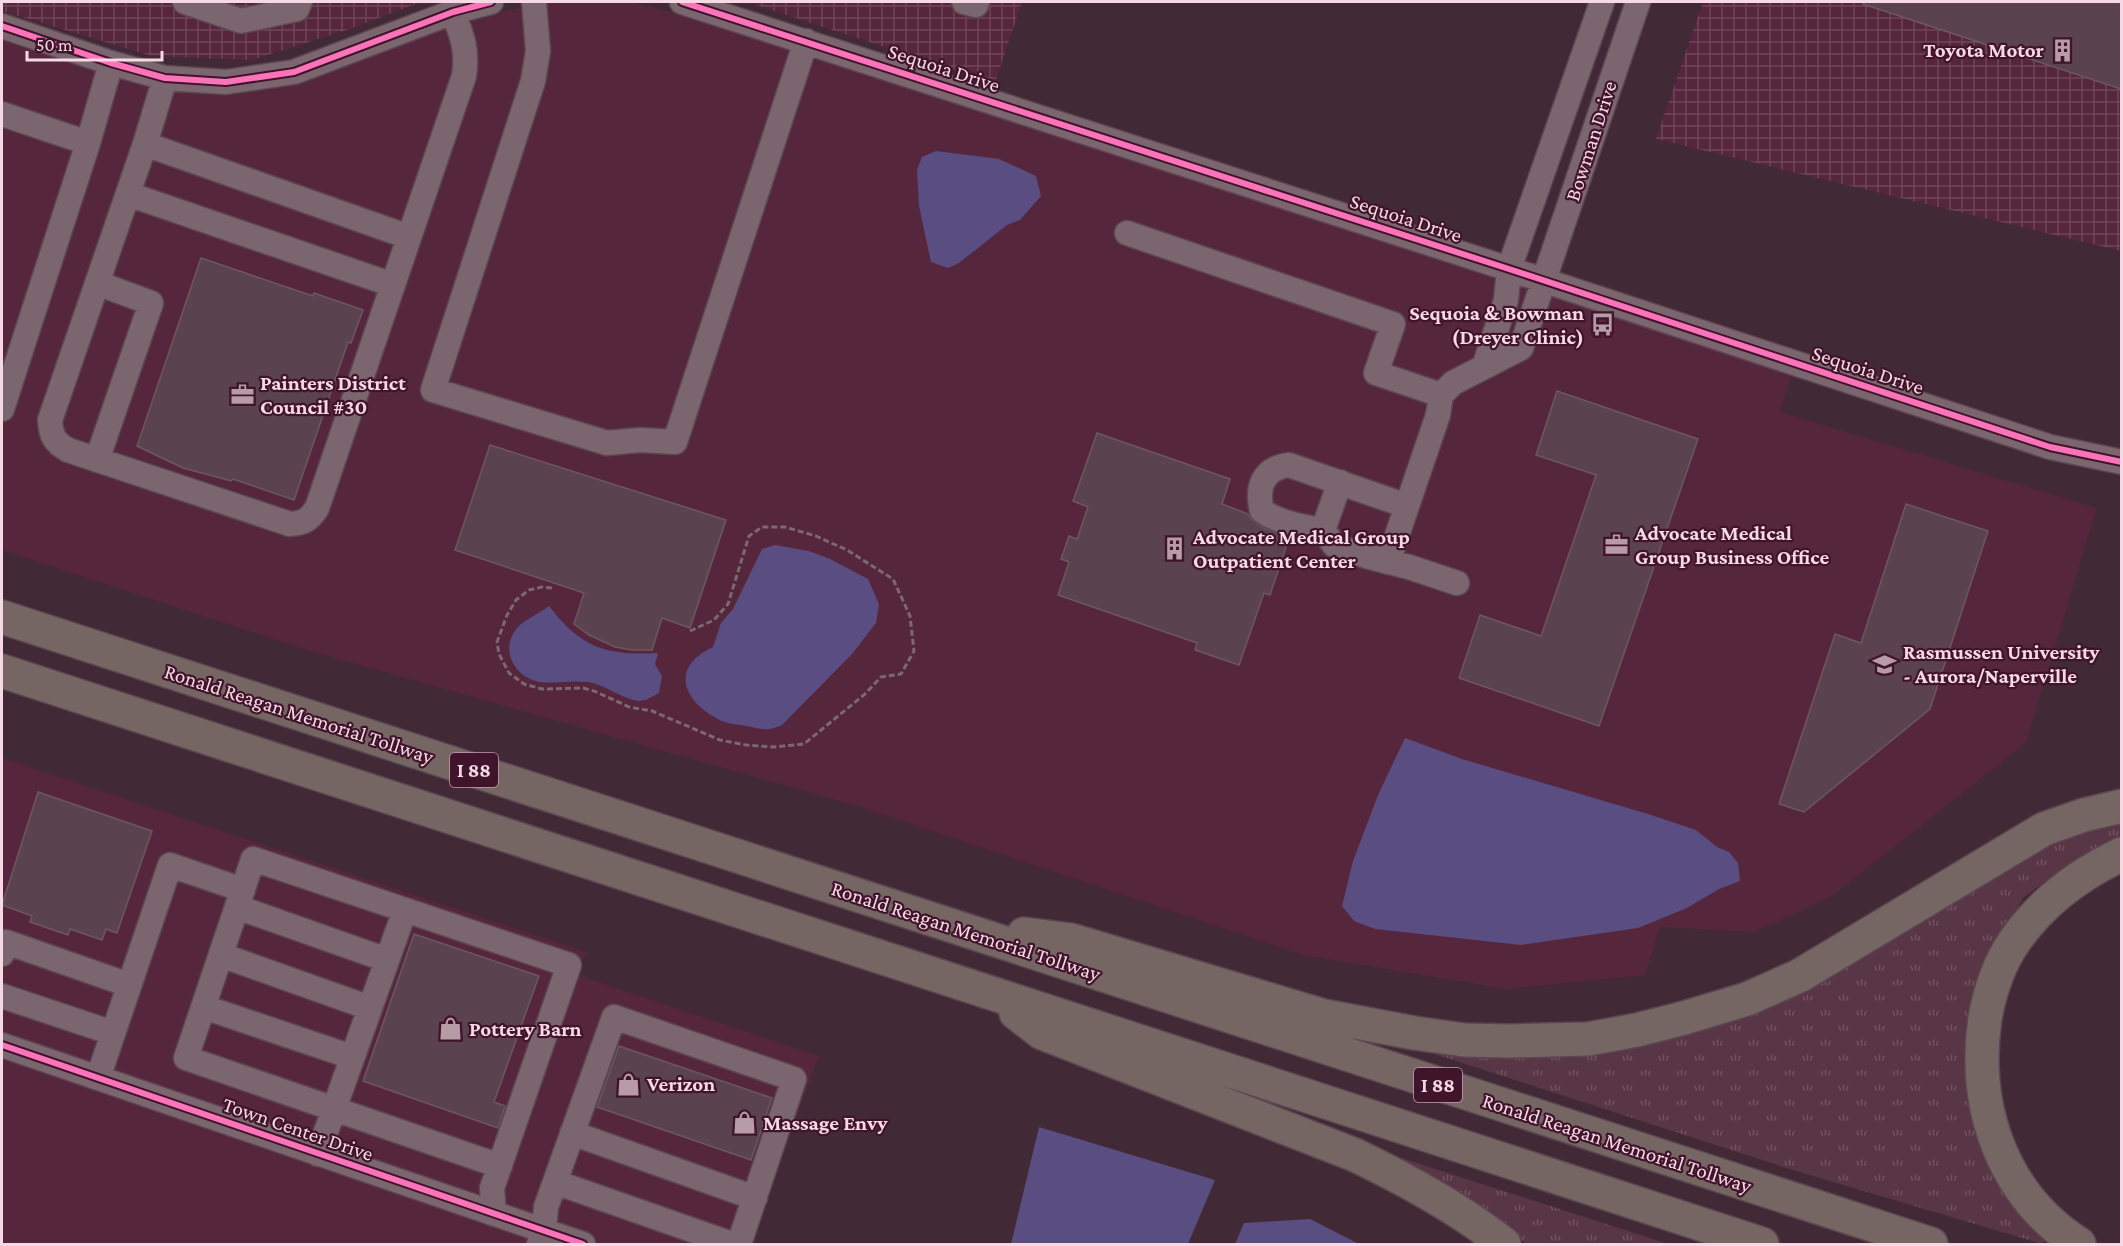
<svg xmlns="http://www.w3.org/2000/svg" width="2123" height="1246" font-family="'Crimson Pro',serif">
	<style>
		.built { fill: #56263d }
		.industrial { fill: url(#industrial-grid) }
		.grass { fill: url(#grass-tufts) }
		.water { fill: #5a4d82 }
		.building { fill: #5a434e; stroke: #6c5760; stroke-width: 1.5 }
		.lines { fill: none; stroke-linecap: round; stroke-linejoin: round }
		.minor-casing { stroke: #5b4651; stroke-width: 27 }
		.highway-casing { stroke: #5b4651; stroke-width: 36 }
		.path { stroke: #7b6870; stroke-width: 3; stroke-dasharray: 6 3; stroke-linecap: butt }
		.minor { stroke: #7b6670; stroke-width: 24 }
		.highway { stroke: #766663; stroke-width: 33 }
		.cycleway-casing { stroke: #40142a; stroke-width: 10 }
		.cycleway { stroke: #fb73b8; stroke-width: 6 }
		.labels { text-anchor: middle; stroke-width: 4.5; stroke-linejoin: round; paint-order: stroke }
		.shield { fill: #40142a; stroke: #c09ead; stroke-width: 1.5 }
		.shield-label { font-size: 20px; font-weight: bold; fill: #f7d9e5 }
		.poi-label { font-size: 21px; font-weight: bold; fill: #f7d9e5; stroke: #40142a; text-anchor: start }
		.street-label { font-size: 21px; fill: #f7d9e5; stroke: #40142a }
	</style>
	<defs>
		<pattern id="industrial-grid" width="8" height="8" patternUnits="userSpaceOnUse" patternTransform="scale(1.5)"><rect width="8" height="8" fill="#56263d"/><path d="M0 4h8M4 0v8" fill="none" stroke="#6f4559"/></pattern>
		<pattern id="grass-tufts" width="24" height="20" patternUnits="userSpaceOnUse" patternTransform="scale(1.5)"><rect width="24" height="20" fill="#593645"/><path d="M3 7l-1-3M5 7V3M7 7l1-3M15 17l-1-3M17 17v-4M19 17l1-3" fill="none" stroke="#725260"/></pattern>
	</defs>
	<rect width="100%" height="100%" fill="#412935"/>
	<path class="built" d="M550,2H629L693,17L1793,371L1780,412L2097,508L2026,743L1832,896L1754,932L1660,927L1645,975L1506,989L1303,955L864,808L307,650L2,550V40L128,82L189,93L268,89L469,18Z
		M2,758L586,952L577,975L819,1056L748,1244H2Z"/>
	<path class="industrial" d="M2,2H421L350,29L252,60L152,56L2,11Z
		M747,2H1022L995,83Z
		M1703,2H2121V251L1656,139Z"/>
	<path class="grass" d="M2121,823V838L2092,851L2057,872L2023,898L1999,943L1971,1026L2046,1239L2042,1244L1793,1170L1419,1049L1797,992L1845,969L1948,903L2046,847L2076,835Z
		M1383,1152L1668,1244H1527L1491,1217Z"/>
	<path class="water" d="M936,151L999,159L1036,176L1041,196L1020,220L1007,225L959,263L948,268L931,262L919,206L917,170L922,157Z
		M775,545L809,551L830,559L868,579L879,604L876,623L852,654L782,725C767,732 761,729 746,726C737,724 726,724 718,719C682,700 670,667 713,647L721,623L733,609L762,549Z
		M549,606C581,648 607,656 658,653L655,664L662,676L659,693L646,700L638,701C620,698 605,684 587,682C571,680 556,684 540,682C513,677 499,648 518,627C523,621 541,612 549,606Z
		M1405,738L1462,759L1648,814L1696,830L1717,847L1729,852L1738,863L1740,881L1719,889L1687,908L1638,928L1521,945L1375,929L1354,921L1342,906L1353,861L1378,795Z
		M1039,1127L1215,1180L1188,1244H1011Z
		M1310,1219L1359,1244H1235L1244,1223Z"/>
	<path class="building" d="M1864,2H2121V89L1863,4Z
		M201,258L313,296L314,293L363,310L351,343L348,342L294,500L233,479L231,481L183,468L137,446Z
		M1557,391L1698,439L1599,726L1459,678L1480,615L1541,636L1596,475L1536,455Z
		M1097,433L1230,479L1222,504L1248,514L1251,519L1262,527L1289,538L1270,595L1264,593L1239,665L1195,650L1197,643L1058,595L1069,562L1061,559L1069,536L1077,539L1088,507L1073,501Z
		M490,445L726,520L690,628L662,618L652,650H632L615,647L589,635L574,624L584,593L455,550Z
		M1906,504L1988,531L1930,709L1804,812L1779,804L1835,634L1861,643Z
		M38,792L152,831L117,933L106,929L102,940L70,929L68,935L30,922L32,916L2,905Z
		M414,934L539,976L494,1102L505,1106L498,1128L363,1081Z
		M619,1046L772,1098L751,1160L597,1107Z"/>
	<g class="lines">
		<defs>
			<path id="minor" d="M185,2L241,21L297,9L300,2
				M534,2L538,51L533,81L433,390L607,443L640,440L675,442L806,41
				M682,2L1509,269L2050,447L2122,462
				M964,2L976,5L977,2
				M2,26L111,63L165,78L226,82L294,72L453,12L491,2
				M165,78L145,144L50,420C51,436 54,442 68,450L290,524C304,523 309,520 317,508L464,76C468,50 462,36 453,12
				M2,114L88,143
				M145,144L409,237
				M128,194L393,285
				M1127,233L1393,324L1376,373L1441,395L1453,383L1521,348L1638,2
				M1484,367L1506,300L1509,269L1602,2
				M1441,395L1438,415L1407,506L1289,465C1263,468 1256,487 1262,511C1280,523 1302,527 1323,530L1334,545L1366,556L1409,567L1457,583
				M2,409L88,143L111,63
				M97,460L151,303L97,283
				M1323,530L1340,482
				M1388,562L1407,506
				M237,907L387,960
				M2,954L6,942L129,985
				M221,955L370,1008
				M2,996L113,1033
				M204,1007L352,1057
				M2,1045L583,1244
				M98,1078L170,865L243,890
				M572,1133L755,1198
				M318,1154L405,910
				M555,1182L732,1244
				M494,1214L492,1188L569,965L253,859L186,1058L500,1166
				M539,1244L544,1231L546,1207L614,1017L794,1079L739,1244"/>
			<path id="highway" d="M2,617L1931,1244
				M2,671L1762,1244
				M1024,934L1071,940L1324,1016L1414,1033L1464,1040L1509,1041L1588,1039L1637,1030L1684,1018L1747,999L1799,976L2044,829L2084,815L2122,806
				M1016,1013L1042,1033L1355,1155C1407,1180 1459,1208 1504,1244
				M2079,1244C2002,1195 1972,1107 1985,1018C1990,991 1998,965 2014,942C2041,902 2078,875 2122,854"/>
		</defs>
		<use href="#minor" class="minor-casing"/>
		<use href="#highway" class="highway-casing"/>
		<path class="path" d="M552,588L542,587L529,590L516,600L507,615L497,642L499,654L509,673L524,684L542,689L583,688L594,691L629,707L652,711L720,740L746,745L773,747L804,744L865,694L881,677L901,674L914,651L910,616L893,579L847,550L816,536L785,527H762L749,536L728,604L714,620L690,631"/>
		<use href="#minor" class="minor"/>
		<use href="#highway" class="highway"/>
		<defs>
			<path id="cycleway" d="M682,2L1509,269L2050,447L2122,462
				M2,26L111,63L165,78L226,82L294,72L453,12L491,2
				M2,1045L583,1244"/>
		</defs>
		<use href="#cycleway" class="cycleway-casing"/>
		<use href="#cycleway" class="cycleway"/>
	</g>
	<defs>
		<symbol id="building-bare" viewBox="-9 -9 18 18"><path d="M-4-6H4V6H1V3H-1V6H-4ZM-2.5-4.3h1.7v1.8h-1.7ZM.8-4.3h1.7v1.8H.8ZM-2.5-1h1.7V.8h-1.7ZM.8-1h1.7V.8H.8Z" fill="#b79ba7" stroke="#40142a" stroke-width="2.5" paint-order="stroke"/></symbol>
		<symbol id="bus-bare" viewBox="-9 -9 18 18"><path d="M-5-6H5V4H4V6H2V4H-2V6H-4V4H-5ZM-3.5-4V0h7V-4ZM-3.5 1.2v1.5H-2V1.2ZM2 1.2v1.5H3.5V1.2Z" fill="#b79ba7" stroke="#40142a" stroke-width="2.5" paint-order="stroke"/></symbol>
		<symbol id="office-bare" viewBox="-9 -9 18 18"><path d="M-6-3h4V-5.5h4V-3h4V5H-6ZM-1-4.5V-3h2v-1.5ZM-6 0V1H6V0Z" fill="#b79ba7" stroke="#40142a" stroke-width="2.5" paint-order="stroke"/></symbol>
		<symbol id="university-bare" viewBox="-9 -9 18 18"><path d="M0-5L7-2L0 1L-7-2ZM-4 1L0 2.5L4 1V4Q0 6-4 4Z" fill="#b79ba7" stroke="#40142a" stroke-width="2.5" paint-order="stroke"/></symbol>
		<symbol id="shop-bare" viewBox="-9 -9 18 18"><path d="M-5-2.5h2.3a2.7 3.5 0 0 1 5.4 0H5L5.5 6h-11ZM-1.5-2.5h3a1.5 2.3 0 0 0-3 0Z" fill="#b79ba7" stroke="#40142a" stroke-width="2.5" paint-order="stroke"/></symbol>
	</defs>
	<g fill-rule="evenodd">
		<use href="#building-bare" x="2046" y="34" width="33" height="33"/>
		<use href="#bus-bare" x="1586" y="308" width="33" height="33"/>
		<use href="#office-bare" x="226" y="378" width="33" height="33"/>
		<use href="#office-bare" x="1600" y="528" width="33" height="33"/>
		<use href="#building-bare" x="1158" y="532" width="33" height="33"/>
		<use href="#university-bare" x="1868" y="648" width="33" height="33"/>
		<use href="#shop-bare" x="434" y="1012" width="33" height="33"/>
		<use href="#shop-bare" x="612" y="1068" width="33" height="33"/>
		<use href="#shop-bare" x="728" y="1106" width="33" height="33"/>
	</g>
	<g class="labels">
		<g class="shield">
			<rect x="450" y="753" width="48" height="34" rx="4.5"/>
			<rect x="1414" y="1068" width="48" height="34" rx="4.5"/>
		</g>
		<g class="shield-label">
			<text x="474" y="777">I 88</text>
			<text x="1438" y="1092">I 88</text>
		</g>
		<g class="poi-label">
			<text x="2044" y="57" text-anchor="end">Toyota Motor</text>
			<text x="1584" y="320" text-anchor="end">Sequoia &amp; Bowman<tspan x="1584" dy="24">(Dreyer Clinic)</tspan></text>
			<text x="260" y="390">Painters District<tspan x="260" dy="24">Council #30</tspan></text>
			<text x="1635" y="540">Advocate Medical<tspan x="1635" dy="24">Group Business Office</tspan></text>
			<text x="1193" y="544">Advocate Medical Group<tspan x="1193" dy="24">Outpatient Center</tspan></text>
			<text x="1903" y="659">Rasmussen University<tspan x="1903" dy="24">- Aurora/Naperville</tspan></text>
			<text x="469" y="1036">Pottery Barn</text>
			<text x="647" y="1091">Verizon</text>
			<text x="763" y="1130">Massage Envy</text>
		</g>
		<g class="street-label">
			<text transform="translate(944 68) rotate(18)" y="7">Sequoia Drive</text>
			<text transform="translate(1591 141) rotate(-72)" y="7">Bowman Drive</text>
			<text transform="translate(1406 218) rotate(18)" y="7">Sequoia Drive</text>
			<text transform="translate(1868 370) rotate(18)" y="7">Sequoia Drive</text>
			<text transform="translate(299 714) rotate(18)" y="7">Ronald Reagan Memorial Tollway</text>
			<text transform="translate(966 931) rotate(18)" y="7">Ronald Reagan Memorial Tollway</text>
			<text transform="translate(298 1129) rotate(19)" y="7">Town Center Drive</text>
			<text transform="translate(1617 1143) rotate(18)" y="7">Ronald Reagan Memorial Tollway</text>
		</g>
	</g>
	<rect width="2123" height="1246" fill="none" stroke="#f7d9e5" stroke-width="6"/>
	<path d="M27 51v9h135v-9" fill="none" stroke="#f7d9e5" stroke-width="3"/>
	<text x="36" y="51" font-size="18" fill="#f7d9e5" stroke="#40142a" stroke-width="4.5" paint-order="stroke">50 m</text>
</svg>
